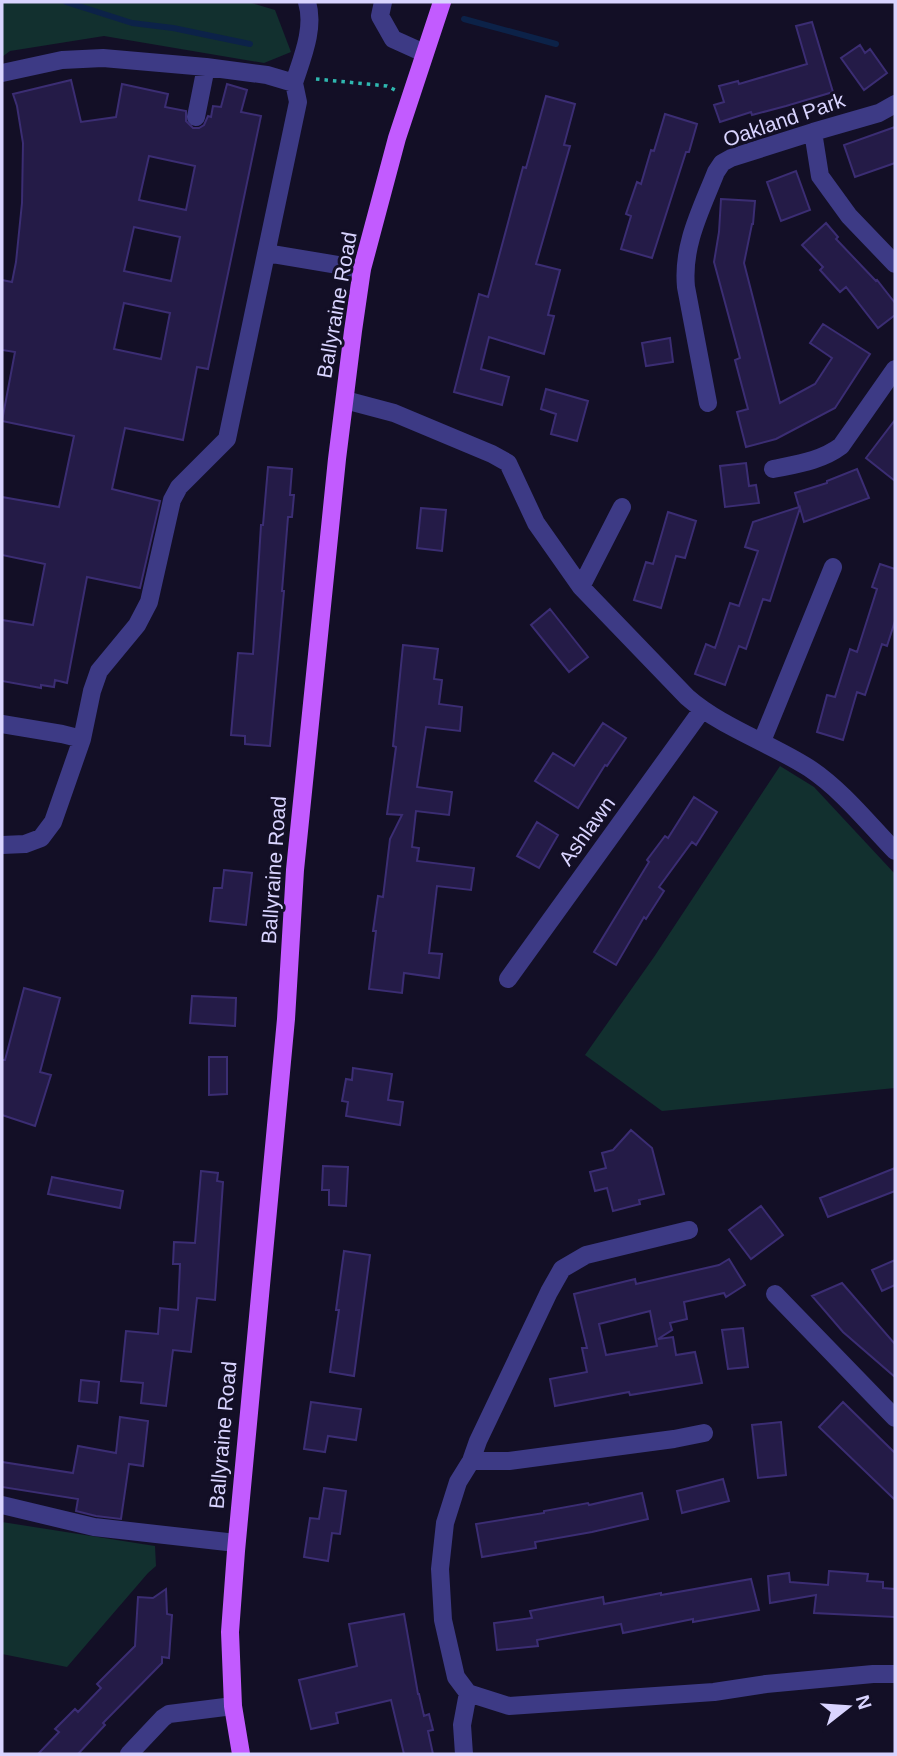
<svg xmlns="http://www.w3.org/2000/svg" width="897" height="1756" font-family="Arial,sans-serif">
	<style>
		.green { fill: #12302f }
		.lines { fill: none; stroke-linecap: round; stroke-linejoin: round }
		.stream { stroke: #0c2248; stroke-width: 6 }
		.building { fill: #241b47; stroke: #3b2d73; stroke-width: 2; fill-rule: evenodd }
		.path { stroke: #2fb8b0; stroke-width: 3.5; stroke-dasharray: 3.5 5; stroke-linecap: butt }
		.minor { stroke: #3d3a85; stroke-width: 18 }
		.major { stroke: #c25bff; stroke-width: 18 }
		.labels { text-anchor: middle; stroke-width: 6; stroke-linejoin: round; paint-order: stroke }
		.street-label { font-size: 21px; fill: #d9d4ff; stroke: #130f26 }
	</style>
	<rect width="100%" height="100%" fill="#130f26"/>
	<path class="green" d="M2,2H248L275,10L291,52L264,63L104,36L10,51L2,57Z
		M780,766L814,787L895,874V1088L662,1111L585,1055L654,957Z
		M2,1522L155,1546L156,1566L148,1573L67,1667L2,1654Z"/>
	<g class="lines">
		<path class="stream" d="M66,2L132,23L173,28L250,44
			M464,19L556,44"/>
	</g>
	<path class="building" d="M812,22L833,92L786,106L752,115L751,112L720,122L714,105L724,102L719,86L738,81L739,84L807,64L796,26Z
		M860,45L865,53L870,49L887,73L864,90L841,58Z
		M71,80L81,122L116,117L122,84L168,94L165,107L186,111V121L193,128H199L204,125L208,116L211,117L213,106L221,107L227,84L247,90L241,112L261,116L208,369L197,367L183,440L125,428L112,489L160,501L140,588L87,577L67,683L55,680L54,687L41,685V688L2,681V620L33,625L45,564L2,555V497L59,507L74,436L2,421L15,352L2,350V280L12,282L16,262L22,203L23,143L17,106L13,94ZM149,156L195,166L186,210L139,200ZM134,227L180,237L171,281L124,271ZM124,303L170,313L161,359L114,349Z
		M546,96L575,104L564,145L570,146L536,264L560,270L548,315L554,316L544,354L489,337L481,369L509,377L502,405L454,392L479,294L488,297L523,167L526,168Z
		M665,114L697,124L689,152H686L652,258L621,249L631,216L626,214L637,182L641,184L651,150L654,151Z
		M895,127V163L855,177L844,145Z
		M796,171L810,210L781,221L767,182Z
		M721,199L755,201L753,224H752L744,263L780,403L815,384L832,358L810,343L823,324L870,354L835,408L776,439L746,447L737,412L748,409L735,360L740,358L714,262L719,232Z
		M826,223L838,237L836,239L876,281L877,280L895,303V315L878,328L846,287L840,292L820,270L823,267L802,245Z
		M670,338L673,362L646,366L642,343Z
		M546,389L588,401L577,441L551,434L556,414L541,409Z
		M895,420V481L866,458Z
		M746,463L749,486L756,485L759,503L725,507L720,466Z
		M268,467L292,469L290,495H294L292,517H288L282,591H284L280,636L270,746L245,744V736L231,735L238,653L253,654L261,525H263Z
		M857,469L869,498L804,522L800,508L770,601L763,599L746,649L739,646L725,685L695,674L706,644L715,648L730,603L739,606L758,551L745,547L753,522L799,507L795,493L827,483V481Z
		M421,508L446,510L442,551L417,548Z
		M668,512L696,521L685,558L676,556L661,608L634,600L646,562L653,564Z
		M880,564L895,569V621L887,646L882,644L865,695L857,692L843,740L817,732L827,695L835,697L850,649L857,652L877,589L872,587Z
		M550,609L588,657L569,672L531,625Z
		M403,645L438,649L434,679L442,680L439,704L462,707L460,731L426,727L417,787L452,792L449,815L416,811L412,847L419,848L417,861L474,868L471,890L437,886L429,953L442,954L439,978L404,973L402,993L369,989L376,931H373L378,896L383,897L390,839L402,815L387,814L396,747L393,746Z
		M603,723L626,738L607,766L605,765L578,808L535,781L553,753L574,766Z
		M694,797L717,812L696,845L692,842L659,887L664,891L646,919L644,917L616,965L594,952L649,862L647,860L665,836L668,838Z
		M537,822L558,835L539,868L517,856Z
		M224,870L252,873L246,925L210,921L214,888H222Z
		M24,988L60,998L40,1072L51,1075L35,1126L2,1115V1060H5Z
		M192,996L236,998L235,1026L190,1023Z
		M209,1057H227V1094L209,1095Z
		M353,1068L392,1074L388,1100L403,1102L400,1125L346,1116L348,1102L342,1101L346,1079L352,1080Z
		M631,1130L652,1148L664,1194L639,1200L640,1204L613,1211L607,1188L595,1191L590,1172L606,1168L602,1153L613,1150Z
		M323,1166L348,1167L346,1206L329,1205V1190H322Z
		M895,1168V1191L828,1217L820,1198Z
		M201,1171L218,1173L217,1181L223,1182L215,1300L197,1298L191,1352L173,1350L166,1406L141,1403L143,1383L121,1381L126,1331L158,1334L160,1308L178,1310L180,1264H173L174,1242L195,1243Z
		M52,1177L123,1191L120,1208L48,1194Z
		M761,1206L783,1235L751,1259L729,1230Z
		M344,1251L370,1255L354,1376L330,1372L339,1310H336Z
		M729,1259L745,1285L726,1297L724,1293L684,1302L687,1319L670,1323L672,1330L658,1339L673,1337L676,1355L695,1352L702,1383L630,1395L629,1392L555,1406L550,1379L587,1372L582,1348H587L574,1294L635,1279L636,1284L719,1265ZM650,1311L657,1346L606,1355L599,1324Z
		M895,1260V1285L882,1291L872,1270Z
		M842,1283L895,1344V1377L843,1332L812,1296Z
		M743,1328L748,1367L728,1369L722,1330Z
		M81,1380L99,1382L97,1403L79,1401Z
		M311,1402L361,1409L356,1440L328,1436L325,1452L304,1449Z
		M843,1402L895,1453V1500L819,1427Z
		M120,1417L148,1421L143,1466L129,1464L121,1519L96,1516L76,1511L78,1499L2,1487V1462L73,1473L78,1446L116,1453Z
		M781,1422L786,1475L758,1478L752,1425Z
		M723,1479L729,1501L682,1513L677,1491Z
		M324,1488L346,1491L340,1534L332,1533L328,1561L304,1557L310,1518L319,1519Z
		M642,1493L648,1519L592,1532L535,1542L536,1548L482,1557L476,1524L544,1513V1511L588,1503L589,1505Z
		M829,1571L868,1574L867,1581L883,1582V1588L895,1589V1617L814,1613L816,1595L770,1603L768,1576L789,1573L790,1582L828,1585Z
		M751,1579L759,1610L693,1622V1619L623,1633L621,1624L537,1640L538,1646L497,1650L494,1623L532,1618L530,1611L603,1597L604,1604L661,1593V1595Z
		M166,1589L167,1614L172,1615L169,1658L162,1657V1663L103,1723L105,1725L78,1754H38L59,1732L55,1729L75,1709L78,1712L101,1688L97,1684L135,1646L138,1597L153,1598Z
		M404,1614L418,1694H419L424,1716L429,1714L433,1730L428,1731L433,1754H404L391,1700L336,1713L338,1723L311,1729L299,1680L357,1666L349,1624Z"/>
	<g class="lines">
		<path class="path" d="M316,79L387,86L395,90"/>
		<path class="minor" d="M383,2L380,16L393,39L424,53
			M2,73L62,60L103,58L206,67L267,75L294,83L298,102L227,439L179,487L172,500L149,602L137,625L99,671L92,691L82,739L53,822L41,838L25,844L2,845
			M294,83C302,58 315,28 307,2
			M196,117L206,67
			M813,132L820,176L849,216L895,264
			M267,253L362,269
			M345,400L394,413L492,454L508,463L536,523L581,587L687,697C721,727 770,743 809,768C842,790 868,823 895,851
			M708,403L686,287C682,245 701,210 716,172L722,163L731,158L813,132L879,113L895,104
			M773,469C797,464 821,461 841,446L895,369
			M581,587L622,507
			M2,724L62,734L82,739
			M762,741L833,567
			M508,979L702,710
			M689,1230L586,1255L562,1269L549,1292L478,1441L471,1461L458,1482L445,1523L440,1569L443,1620L456,1677L468,1693L509,1706L714,1692L766,1684L873,1674H895
			M775,1294L895,1418
			M471,1461H509L674,1439L704,1433
			M2,1505L94,1527L236,1543
			M129,1754L163,1718L169,1714L233,1706
			M464,1754L462,1725L468,1693"/>
		<path class="major" d="M241,1754L233,1706L230,1632L236,1551L286,1019L295,870L337,459L353,331L362,269L397,138L442,2"/>
	</g>
	<g class="labels">
		<g class="street-label">
			<text transform="translate(784 120) rotate(-19)" y="7">Oakland Park</text>
			<text transform="translate(337 305) rotate(-80)" y="7">Ballyraine Road</text>
			<text transform="translate(587 831) rotate(-54)" y="7">Ashlawn</text>
			<text transform="translate(274 870) rotate(-86)" y="7">Ballyraine Road</text>
			<text transform="translate(223 1435) rotate(-85)" y="7">Ballyraine Road</text>
		</g>
	</g>
	<rect width="897" height="1756" fill="none" stroke="#d9d4ff" stroke-width="7"/>
	<g transform="translate(848 1707) rotate(73)" stroke="#130f26" stroke-width="5" paint-order="stroke">
	<path d="M0-5L12 26L0 18L-12 26Z" fill="#d9d4ff"/>
	<text y="-10" font-size="19" font-weight="bold" text-anchor="middle" fill="#d9d4ff">N</text>
	</g>
</svg>
